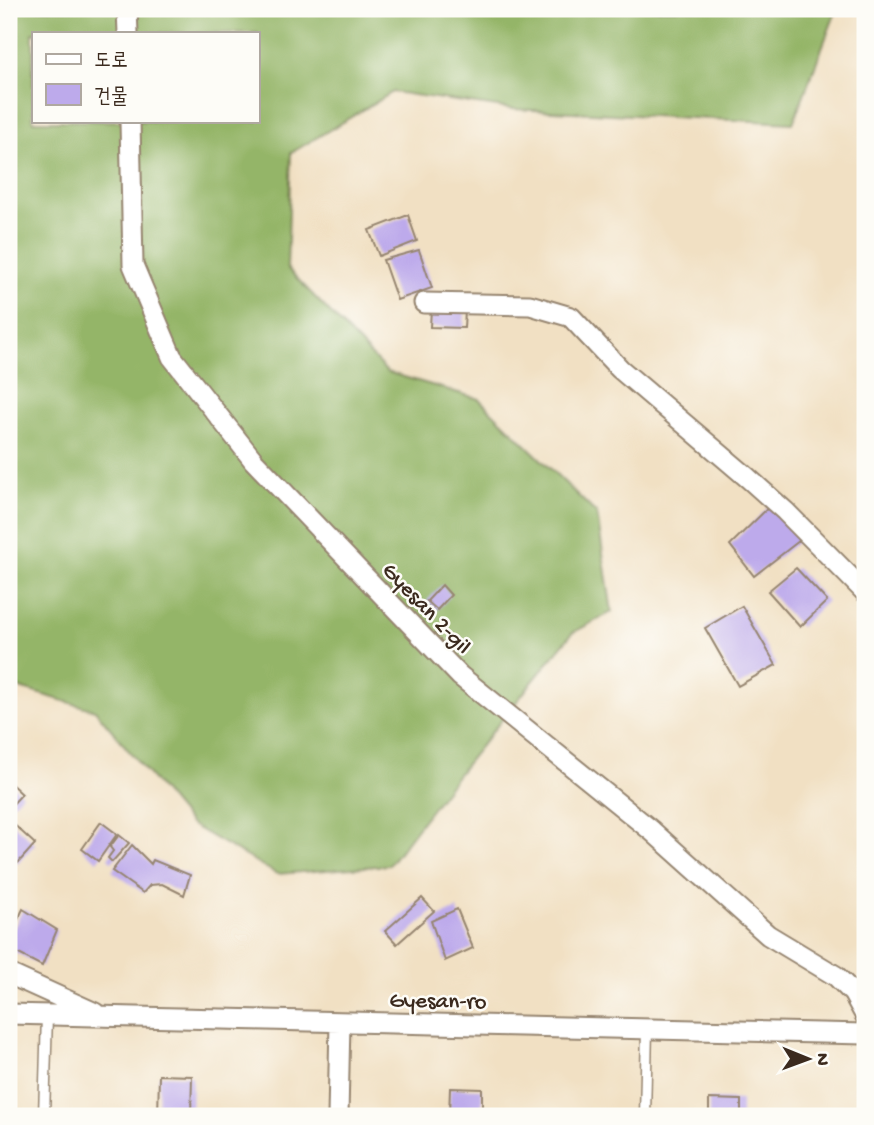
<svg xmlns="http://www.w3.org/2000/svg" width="874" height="1125" font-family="'Gochi Hand','Poor Story',sans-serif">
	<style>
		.forest { fill: #94b568; stroke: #687043; stroke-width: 2; fill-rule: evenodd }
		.building { fill: #bdaaeb }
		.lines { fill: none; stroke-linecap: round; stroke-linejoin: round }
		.service-casing { stroke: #968570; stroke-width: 13 }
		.minor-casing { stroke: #968570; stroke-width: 23 }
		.service { stroke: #fff; stroke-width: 10 }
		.minor { stroke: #fff; stroke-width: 19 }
		.labels { text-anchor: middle; stroke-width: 5; stroke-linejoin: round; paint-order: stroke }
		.street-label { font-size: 23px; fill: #3b2a1e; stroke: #fdfcf7 }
	</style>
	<rect width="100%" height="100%" fill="#fdfcf7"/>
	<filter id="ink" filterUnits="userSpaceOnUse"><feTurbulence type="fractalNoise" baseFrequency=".0143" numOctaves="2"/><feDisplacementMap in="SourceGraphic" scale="14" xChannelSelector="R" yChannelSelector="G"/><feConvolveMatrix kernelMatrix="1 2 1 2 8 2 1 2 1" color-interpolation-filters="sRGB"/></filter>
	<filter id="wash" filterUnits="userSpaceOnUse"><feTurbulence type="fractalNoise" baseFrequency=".00686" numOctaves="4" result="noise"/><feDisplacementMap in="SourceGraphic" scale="28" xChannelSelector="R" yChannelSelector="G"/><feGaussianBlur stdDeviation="1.57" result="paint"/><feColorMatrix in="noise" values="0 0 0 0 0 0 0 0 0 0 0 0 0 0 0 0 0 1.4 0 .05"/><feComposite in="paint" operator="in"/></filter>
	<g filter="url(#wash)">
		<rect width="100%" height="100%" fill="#f1e0c3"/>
		<path class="forest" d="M9,9H837L793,123L512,109L393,92L291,153L287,268L387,372L479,399L597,514L612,612L572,633L458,774L389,865L277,874L190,824L95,710L9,685ZM33,33H257V121H33Z"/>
		<g id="blocks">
			<path class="building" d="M408,215L417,241L379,256L369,230Z
				M419,250L432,288L397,300L383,260Z
				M431,309L465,310L464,328L430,327Z
				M772,504L804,537L754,576L730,545Z
				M796,568L827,601L800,627L768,591Z
				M442,585L451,595L437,610L427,601Z
				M742,606L776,665L738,686L705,628Z
				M9,782L22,794L9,808Z
				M9,820L35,844L18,863L9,853Z
				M101,822L117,834L98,861L82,849Z
				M119,835L129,843L112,862L108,858L113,851L110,847Z
				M132,845L151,864L153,860L190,875L184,895L162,884L150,885L143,893L112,871Z
				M422,898L434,911L397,944L385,931Z
				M23,909L57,930L42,966L9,949V938Z
				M457,909L473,948L445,961L431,921Z
				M159,1075L192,1076L191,1116H158Z
				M450,1088L482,1089V1116H449Z
				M709,1099L741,1100V1116H709Z"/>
		</g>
	</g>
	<g filter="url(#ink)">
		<use href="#blocks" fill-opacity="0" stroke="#968570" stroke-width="2"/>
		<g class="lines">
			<defs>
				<path id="service" d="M44,1116L47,1015
					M645,1116L647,1029"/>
				<path id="minor" d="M127,9L128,33
					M130,121L133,265L172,357L254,461L460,676L652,831L768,935L836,976L853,993L865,1015
					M424,303L530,305L571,317L620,369L748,478L785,511L865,592
					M9,974L95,1013
					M9,1014L865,1034
					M338,1116L340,1022"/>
			</defs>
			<use href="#service" class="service-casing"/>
			<use href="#minor" class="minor-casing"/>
			<use href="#service" class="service"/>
			<use href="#minor" class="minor"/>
		</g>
	</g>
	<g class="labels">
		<g class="street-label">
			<text transform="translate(428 607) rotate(46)" y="8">Gyesan 2-gil</text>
			<text transform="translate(438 999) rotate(1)" y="8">Gyesan-ro</text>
		</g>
	</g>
	<rect width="874" height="1125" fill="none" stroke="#fdfcf7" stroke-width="35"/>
	<rect x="32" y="32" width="228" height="91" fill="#fdfcf7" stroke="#afa8a0" stroke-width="2"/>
	<rect x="46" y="54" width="35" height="10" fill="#ffffff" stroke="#afa8a0" stroke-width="2"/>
	<text x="94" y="66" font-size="21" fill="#3b2a1e">도로</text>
	<rect x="46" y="84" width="35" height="21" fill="#bdaaeb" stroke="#afa8a0" stroke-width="2"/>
	<text x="94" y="102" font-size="21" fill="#3b2a1e">건물</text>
	<g transform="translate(808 1059) rotate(91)" stroke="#fdfcf7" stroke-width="5" paint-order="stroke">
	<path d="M0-5L12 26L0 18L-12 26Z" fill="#3b2a1e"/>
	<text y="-10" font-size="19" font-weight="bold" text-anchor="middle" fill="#3b2a1e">N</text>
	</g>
</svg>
